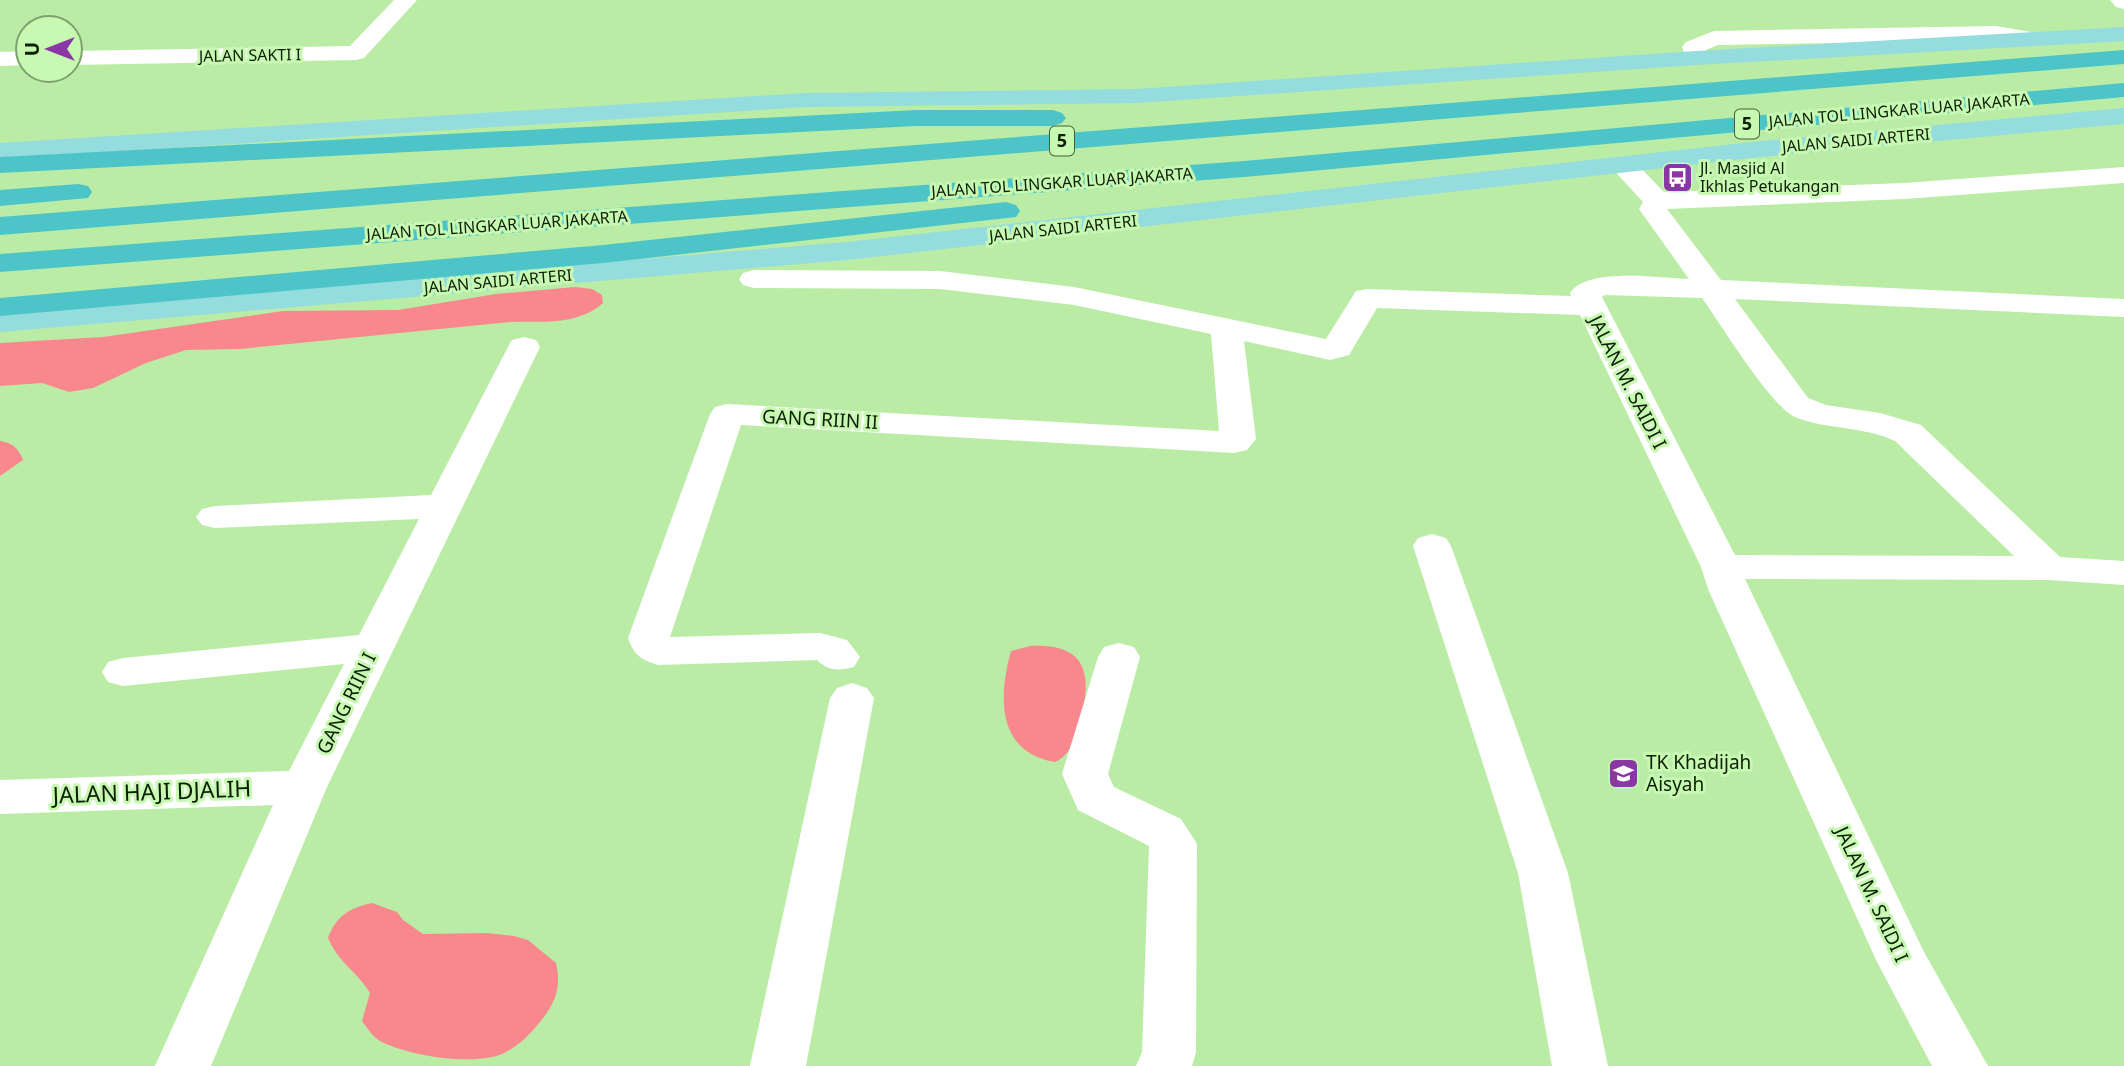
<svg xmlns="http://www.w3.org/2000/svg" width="2124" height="1066" font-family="'Noto Sans',sans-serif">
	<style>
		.green { fill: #f9878e }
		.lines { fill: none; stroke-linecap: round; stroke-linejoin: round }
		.street { fill: #fff; fill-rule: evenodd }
		.primary { fill: #94dcde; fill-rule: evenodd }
		.highway { fill: #4dc5c8; fill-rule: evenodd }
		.labels { text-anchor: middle; stroke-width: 6; stroke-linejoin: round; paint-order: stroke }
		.far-street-label { font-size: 16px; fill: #0d1f05; stroke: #c7f9b3 }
		.far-poi-label { font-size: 16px; fill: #0d1f05; stroke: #c7f9b3; text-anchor: start }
		.shield { fill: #c7f9b3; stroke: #456039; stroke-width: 2 }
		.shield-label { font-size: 18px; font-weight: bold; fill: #0d1f05 }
		.street-label { font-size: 19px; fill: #0d1f05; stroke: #c7f9b3 }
		.poi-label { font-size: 19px; fill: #0d1f05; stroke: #c7f9b3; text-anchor: start }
		.near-street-label { font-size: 23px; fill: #0d1f05; stroke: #c7f9b3 }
	</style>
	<rect width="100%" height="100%" fill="#baeca6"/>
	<path class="green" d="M575,287L592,289L602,295L603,303C577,326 542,321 510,322L240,349L186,350L146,363L93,388L69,392L42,383L0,386V343L103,337L283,311L398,310L496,294Z
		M0,441C13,443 18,448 23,460L0,476Z
		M1030,646C1087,643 1093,674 1080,721C1075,738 1072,754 1055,762C997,752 998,698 1011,651Z
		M372,903L397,912L403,920L423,934L486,933L514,936L528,940L556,963C561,985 557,1000 543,1018C532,1033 519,1046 502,1054C473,1066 408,1056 380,1041C373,1037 367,1028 362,1021L370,993C357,971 340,965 328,938C336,916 349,908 372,903Z"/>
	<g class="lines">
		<path class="street" d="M394,0H417L364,58L356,60L70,65V51L350,46Z
			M2110,0H2124V9L2116,7Z
			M1996,26L2042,34L2045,39L2042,44L2034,46L1996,40L1718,45L1706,50L1708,58L1704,63H1688L1682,47L1686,42L1714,31Z
			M28,51V65L0,66V52Z
			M1622,157L1632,159L1664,192L1904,183L2124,167V183L1904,199L1667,209L1721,280L2124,299V317L1735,299L1808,398L1826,405L1880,413L1921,425L2060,557L2124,561V585L2049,580L1745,579L1924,952L1988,1066H1932L1876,960L1708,589L1701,567L1580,315L1377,308L1349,355L1330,360L1244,341L1256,439L1247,450L1234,453L741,425L670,637L820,633L847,640L860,657L854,667C839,671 828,671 817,660L658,665C641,660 634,655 628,638L710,414L715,407L727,404L1219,431L1211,334L1074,305L940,289L754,288L743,285L739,279L743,273L754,270L940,271L1074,287L1326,339L1356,291L1367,289L1571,296L1570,293C1587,267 1659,278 1689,279L1639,209L1643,202L1609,165L1612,159ZM1605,295L1702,298C1720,323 1772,408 1795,417C1827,430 1864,426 1895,441L2014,556L1735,555L1602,297Z
			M524,337L536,340L540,347L327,787L211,1066H155L273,805L0,814V780L289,771L344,664L123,686L108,682L102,672L108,662L123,658L359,635L419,519L215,528L202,525L196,517L202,509L215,506L431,495L508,347L512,340Z
			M1432,534L1446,538L1451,546L1568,873L1608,1066H1552L1518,873L1413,546L1418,538Z
			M1119,643L1134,647L1140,657L1108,774L1114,787L1181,819L1197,844L1196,1052L1192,1066H1136L1142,1052L1149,846L1078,810L1062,774L1098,657L1104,647Z
			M852,683L867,688L874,698L806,1066H750L830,698L837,688Z"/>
		<path class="primary" d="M2124,27V41L1696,65L1137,103L806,107L0,159V143L806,93L1137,89L1696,51Z
			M2124,108V124L1761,157L847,260L0,332V312L847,242L1761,141Z"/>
		<path class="highway" d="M2124,50V64L0,235V217Z
			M2124,83V97L1244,177L0,272V254L1244,161Z
			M916,110H1053L1062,113L1066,118L1062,123L1053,126H916L0,173V157Z
			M78,184L88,186L92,192L88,198L0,206V190Z
			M1006,202L1016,205L1020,211L1016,217L603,263L0,316V298L603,245Z"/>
	</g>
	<defs>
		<symbol id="bus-square" viewBox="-11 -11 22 22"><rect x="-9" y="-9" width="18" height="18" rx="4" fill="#8a37a5" stroke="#c7f9b3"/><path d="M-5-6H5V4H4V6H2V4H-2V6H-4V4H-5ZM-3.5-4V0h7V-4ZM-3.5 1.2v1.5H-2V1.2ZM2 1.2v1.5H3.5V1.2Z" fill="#fff"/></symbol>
		<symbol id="school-square" viewBox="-11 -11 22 22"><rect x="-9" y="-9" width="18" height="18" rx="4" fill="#8a37a5" stroke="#c7f9b3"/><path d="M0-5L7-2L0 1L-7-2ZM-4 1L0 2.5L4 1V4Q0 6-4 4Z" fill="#fff"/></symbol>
	</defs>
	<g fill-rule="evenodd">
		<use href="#bus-square" x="1660" y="160" width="35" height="35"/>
		<use href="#school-square" x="1606" y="756" width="35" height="35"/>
	</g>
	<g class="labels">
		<g class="far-street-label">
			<text transform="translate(250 55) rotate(-1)" y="6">JALAN SAKTI I</text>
			<text transform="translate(1899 110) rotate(-5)" y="6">JALAN TOL LINGKAR LUAR JAKARTA</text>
			<text transform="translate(1856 140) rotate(-5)" y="6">JALAN SAIDI ARTERI</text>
			<text transform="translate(1062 182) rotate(-4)" y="6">JALAN TOL LINGKAR LUAR JAKARTA</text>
			<text transform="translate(497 225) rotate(-4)" y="6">JALAN TOL LINGKAR LUAR JAKARTA</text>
			<text transform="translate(1063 228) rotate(-6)" y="6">JALAN SAIDI ARTERI</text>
			<text transform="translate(498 281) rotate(-5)" y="6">JALAN SAIDI ARTERI</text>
		</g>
		<g class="far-poi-label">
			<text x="1700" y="174">Jl. Masjid Al<tspan x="1700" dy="18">Ikhlas Petukangan</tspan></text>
		</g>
		<g class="shield">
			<rect x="1735" y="109.5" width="24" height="29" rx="5"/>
			<rect x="1050" y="126.5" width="24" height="29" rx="5"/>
		</g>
		<g class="shield-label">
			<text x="1747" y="130">5</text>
			<text x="1062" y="147">5</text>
		</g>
		<g class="street-label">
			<text transform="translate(1628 382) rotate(63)" y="7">JALAN M. SAIDI I</text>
			<text transform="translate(820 419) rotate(3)" y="7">GANG RIIN II</text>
			<text transform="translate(346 703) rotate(-64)" y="7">GANG RIIN I</text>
			<text transform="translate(1872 894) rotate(65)" y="7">JALAN M. SAIDI I</text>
		</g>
		<g class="poi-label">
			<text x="1646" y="769">TK Khadijah<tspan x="1646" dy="22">Aisyah</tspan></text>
		</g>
		<g class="near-street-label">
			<text transform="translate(152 792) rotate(-2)" y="8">JALAN HAJI DJALIH</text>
		</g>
	</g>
	<g transform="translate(49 49) rotate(270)"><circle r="33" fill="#c7f9b3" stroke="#7da26d" stroke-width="2"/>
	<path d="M0-5L12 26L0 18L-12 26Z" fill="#8a37a5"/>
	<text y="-10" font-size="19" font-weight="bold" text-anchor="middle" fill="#0d1f05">U</text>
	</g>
</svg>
